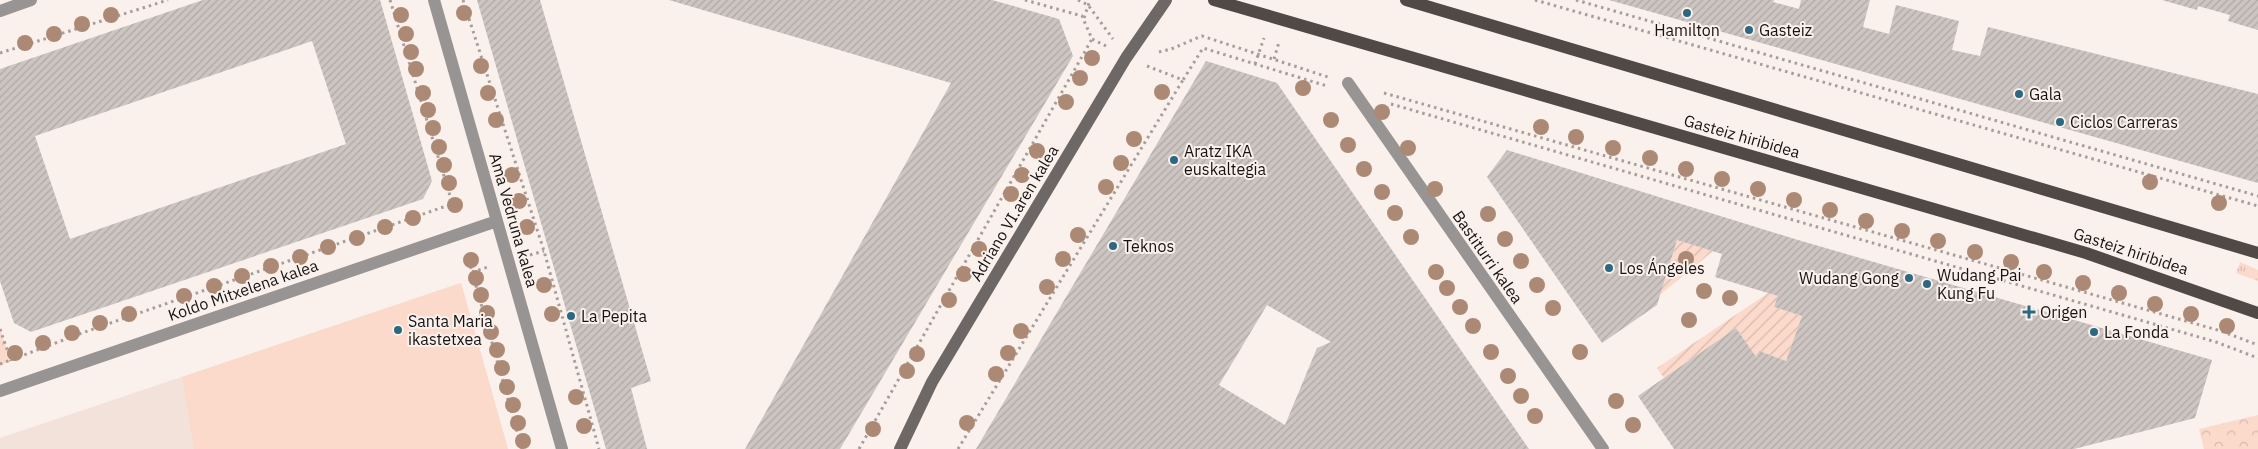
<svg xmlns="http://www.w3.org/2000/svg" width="2258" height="449" font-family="'IBM Plex Sans',sans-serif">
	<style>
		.built { fill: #f2e2da }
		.grass { fill: url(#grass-tufts) }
		.park { fill: url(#park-crowns) }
		.garden { fill: url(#garden-furrows) }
		.pitch { fill: #fbdacb }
		.building { fill: url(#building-hatch); fill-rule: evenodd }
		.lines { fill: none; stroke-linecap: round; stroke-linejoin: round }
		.path { stroke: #a69e9c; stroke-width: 3; stroke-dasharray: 2.5 4; stroke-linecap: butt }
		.pedestrian { stroke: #989493; stroke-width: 12 }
		.minor { stroke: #989493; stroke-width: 12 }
		.secondary { stroke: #6d6866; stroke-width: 12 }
		.primary { stroke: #504946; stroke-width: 12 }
		.tree { fill: #ac8975 }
		.poi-dot { fill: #2c6980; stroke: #faf0ec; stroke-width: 2 }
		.labels { text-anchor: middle; stroke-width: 4; stroke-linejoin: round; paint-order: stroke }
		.poi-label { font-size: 16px; fill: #161312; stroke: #faf0ec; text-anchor: start }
		.street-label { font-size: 16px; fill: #161312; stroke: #faf0ec }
	</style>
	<defs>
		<pattern id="grass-tufts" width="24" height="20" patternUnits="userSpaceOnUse" patternTransform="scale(1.25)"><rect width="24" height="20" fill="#fbdacb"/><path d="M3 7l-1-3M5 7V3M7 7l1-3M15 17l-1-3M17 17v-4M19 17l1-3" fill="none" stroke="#d6baad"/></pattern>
		<pattern id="park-crowns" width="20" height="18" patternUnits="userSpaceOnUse" patternTransform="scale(1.25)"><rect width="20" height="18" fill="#fbdacb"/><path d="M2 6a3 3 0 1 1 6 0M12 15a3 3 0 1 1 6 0" fill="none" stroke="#d6baad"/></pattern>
		<pattern id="garden-furrows" width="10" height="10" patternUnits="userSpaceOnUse" patternTransform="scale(1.25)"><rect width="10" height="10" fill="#fbdacb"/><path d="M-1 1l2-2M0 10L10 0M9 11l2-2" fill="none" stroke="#d6baad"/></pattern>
		<pattern id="building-hatch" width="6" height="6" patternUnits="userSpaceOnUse" patternTransform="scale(1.25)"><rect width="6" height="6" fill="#cdc5c1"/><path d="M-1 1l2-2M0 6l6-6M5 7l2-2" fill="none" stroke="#afa8a5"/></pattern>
	</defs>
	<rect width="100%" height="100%" fill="#faf0ec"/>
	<path class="built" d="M461,283L508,449H0V438Z"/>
	<path class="grass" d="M2240,262L2258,270V281L2236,273Z"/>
	<path class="park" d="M0,329L11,361L0,365Z
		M2258,415V449H2204L2199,429Z"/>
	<path class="garden" d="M1677,240L1713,251L1660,295Z
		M1768,293L1778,296L1774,307L1802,316L1786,361L1760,352L1757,358L1736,328L1664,378L1657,368Z"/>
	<path class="pitch" d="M461,283L508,449H194L182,377Z"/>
	<path class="building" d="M203,0H380L432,181L423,199L31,332L14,323L0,281V69ZM312,41L346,144L70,239L35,136Z
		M477,0H540L651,381L631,388L647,449H606Z
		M669,0H992L1059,19L1073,56L840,449H745L951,83Z
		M1609,0H1774L1773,2L1799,9L1801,0H1870L1863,27L1889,34L1896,5L1959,21L1952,50L1980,56L1988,27L2258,94V183Z
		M2162,0H2258V30L2228,21L2230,15L2198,6L2197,10Z
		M1206,61L1277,83L1529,449H976ZM1267,305L1331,342L1317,348L1285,425L1219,385Z
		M1507,150L1798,240L2212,360L2195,418L2074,449H1674L1638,396L1736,328L1757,358L1759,351L1786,361L1802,316L1774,307L1778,296L1715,277L1722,254L1677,240L1657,305L1602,343L1487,177Z"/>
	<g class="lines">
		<path class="path" d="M390,0L455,212
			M463,0L544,251L599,449
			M1025,0L1082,16L1092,39L1108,47
			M1078,0L1088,5L1113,39
			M1535,0L2258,206
			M1576,0L2258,196
			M1084,18L1090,0
			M1159,52L1171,49L1202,36L1328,77
			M0,53L168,0
			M1274,59L1279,42
			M1255,64L1264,38
			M1147,66L1183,80L1203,48L1327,86
			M1384,93L2221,331L2258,345
			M1391,104L2216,342L2258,358
			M467,254L522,449
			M530,255L544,251
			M472,272L488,267
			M0,329L11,361
			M0,364L82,333L452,204
			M859,449L1092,39
			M958,449L1183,80"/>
		<path class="pedestrian" d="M1348,83L1603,449"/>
		<path class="minor" d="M434,0L562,449
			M0,11L31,0
			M0,391L497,221"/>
		<path class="secondary" d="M900,449L932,382L1126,58L1166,0"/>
		<path class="primary" d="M1214,0L2086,253L2258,313
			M1406,0L2258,253"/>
	</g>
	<g class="tree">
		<circle cx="464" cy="13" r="8"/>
		<circle cx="111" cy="15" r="8"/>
		<circle cx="401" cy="15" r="8"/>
		<circle cx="82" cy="24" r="8"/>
		<circle cx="54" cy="34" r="8"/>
		<circle cx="406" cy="34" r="8"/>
		<circle cx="25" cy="43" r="8"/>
		<circle cx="411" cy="52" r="8"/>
		<circle cx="1092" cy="58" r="8"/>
		<circle cx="481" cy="66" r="8"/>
		<circle cx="416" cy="69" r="8"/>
		<circle cx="1080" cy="78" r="8"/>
		<circle cx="1303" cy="88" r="8"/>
		<circle cx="1162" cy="92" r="8"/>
		<circle cx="423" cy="93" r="8"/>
		<circle cx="488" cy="93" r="8"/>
		<circle cx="1066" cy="102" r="8"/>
		<circle cx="428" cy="110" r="8"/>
		<circle cx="1382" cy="112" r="8"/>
		<circle cx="496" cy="120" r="8"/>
		<circle cx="1331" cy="120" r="8"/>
		<circle cx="1541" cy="127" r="8"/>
		<circle cx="433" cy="128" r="8"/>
		<circle cx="1576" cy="137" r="8"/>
		<circle cx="1134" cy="139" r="8"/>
		<circle cx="1348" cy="145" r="8"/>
		<circle cx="439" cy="147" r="8"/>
		<circle cx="1408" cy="148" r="8"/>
		<circle cx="1613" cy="148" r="8"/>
		<circle cx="1037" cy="151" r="8"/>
		<circle cx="1650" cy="158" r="8"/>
		<circle cx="1121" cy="163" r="8"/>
		<circle cx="444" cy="165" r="8"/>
		<circle cx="1364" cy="169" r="8"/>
		<circle cx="1686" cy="169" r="8"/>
		<circle cx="512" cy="175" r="8"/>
		<circle cx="1022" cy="175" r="8"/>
		<circle cx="1722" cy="179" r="8"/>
		<circle cx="2150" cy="182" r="8"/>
		<circle cx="449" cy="183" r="8"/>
		<circle cx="1106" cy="187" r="8"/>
		<circle cx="1435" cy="189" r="8"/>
		<circle cx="1758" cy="189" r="8"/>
		<circle cx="1382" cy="192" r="8"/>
		<circle cx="1011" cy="194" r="8"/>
		<circle cx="1794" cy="200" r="8"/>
		<circle cx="519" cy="201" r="8"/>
		<circle cx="2219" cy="203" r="8"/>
		<circle cx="455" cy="205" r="8"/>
		<circle cx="1830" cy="210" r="8"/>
		<circle cx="1395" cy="213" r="8"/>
		<circle cx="1488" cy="214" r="8"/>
		<circle cx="413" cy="218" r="8"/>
		<circle cx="1866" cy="221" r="8"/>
		<circle cx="385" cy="227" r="8"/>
		<circle cx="527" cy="227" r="8"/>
		<circle cx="1902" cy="231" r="8"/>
		<circle cx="1078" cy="235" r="8"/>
		<circle cx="1411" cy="237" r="8"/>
		<circle cx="357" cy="238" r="8"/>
		<circle cx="1505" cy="239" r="8"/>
		<circle cx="1938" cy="241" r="8"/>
		<circle cx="328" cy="247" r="8"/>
		<circle cx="979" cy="249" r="8"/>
		<circle cx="1975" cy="252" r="8"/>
		<circle cx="300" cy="257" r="8"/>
		<circle cx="1063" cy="259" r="8"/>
		<circle cx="1686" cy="259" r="8"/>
		<circle cx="471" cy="260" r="8"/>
		<circle cx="1521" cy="261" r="8"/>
		<circle cx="2011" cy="262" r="8"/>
		<circle cx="271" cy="266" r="8"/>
		<circle cx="1436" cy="272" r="8"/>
		<circle cx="2044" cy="272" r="8"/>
		<circle cx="964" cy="274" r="8"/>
		<circle cx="242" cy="276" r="8"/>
		<circle cx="476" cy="278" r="8"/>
		<circle cx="2083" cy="283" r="8"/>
		<circle cx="544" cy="285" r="8"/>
		<circle cx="1537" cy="285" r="8"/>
		<circle cx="214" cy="286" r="8"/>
		<circle cx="1047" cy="287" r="8"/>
		<circle cx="1447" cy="288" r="8"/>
		<circle cx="1704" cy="291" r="8"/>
		<circle cx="2119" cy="293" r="8"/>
		<circle cx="481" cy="295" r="8"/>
		<circle cx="184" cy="296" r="8"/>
		<circle cx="1730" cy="298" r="8"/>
		<circle cx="949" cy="300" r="8"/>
		<circle cx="2155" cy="304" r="8"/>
		<circle cx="1460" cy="307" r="8"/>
		<circle cx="1553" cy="308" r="8"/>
		<circle cx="487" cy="313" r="8"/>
		<circle cx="129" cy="314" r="8"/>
		<circle cx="552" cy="314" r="8"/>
		<circle cx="2191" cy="314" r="8"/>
		<circle cx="1689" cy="320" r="8"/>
		<circle cx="100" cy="323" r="8"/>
		<circle cx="1473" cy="326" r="8"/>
		<circle cx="2227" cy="326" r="8"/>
		<circle cx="1021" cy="331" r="8"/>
		<circle cx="491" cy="332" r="8"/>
		<circle cx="72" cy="333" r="8"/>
		<circle cx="43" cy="343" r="8"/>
		<circle cx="497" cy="350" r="8"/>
		<circle cx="1491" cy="352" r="8"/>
		<circle cx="1580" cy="352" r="8"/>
		<circle cx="15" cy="353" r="8"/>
		<circle cx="1008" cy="353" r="8"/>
		<circle cx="917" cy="354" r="8"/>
		<circle cx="502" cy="368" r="8"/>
		<circle cx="907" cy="371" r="8"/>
		<circle cx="996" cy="374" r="8"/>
		<circle cx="1508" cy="376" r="8"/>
		<circle cx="507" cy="387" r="8"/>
		<circle cx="1521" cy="396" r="8"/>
		<circle cx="576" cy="397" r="8"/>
		<circle cx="1616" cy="401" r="8"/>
		<circle cx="513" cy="405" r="8"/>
		<circle cx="1535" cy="416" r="8"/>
		<circle cx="518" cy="423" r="8"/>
		<circle cx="967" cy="423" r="8"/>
		<circle cx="1633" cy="425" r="8"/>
		<circle cx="584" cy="426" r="8"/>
		<circle cx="873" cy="429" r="8"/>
		<circle cx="523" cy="441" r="8"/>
	</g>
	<g class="poi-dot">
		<circle cx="1687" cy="13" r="5"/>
		<circle cx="1749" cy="30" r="5"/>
		<circle cx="2019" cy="94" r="5"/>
		<circle cx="2060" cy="122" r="5"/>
		<circle cx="1174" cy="160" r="5"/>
		<circle cx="1113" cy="246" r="5"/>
		<circle cx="1609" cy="268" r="5"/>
		<circle cx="1909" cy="278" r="5"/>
		<circle cx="1927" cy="284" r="5"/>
		<path d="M2026.5 304.5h5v5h5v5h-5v5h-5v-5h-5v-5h5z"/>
		<circle cx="571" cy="316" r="5"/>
		<circle cx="398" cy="330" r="5"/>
		<circle cx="2094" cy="332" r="5"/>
	</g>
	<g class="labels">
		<g class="poi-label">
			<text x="1687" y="36" text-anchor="middle">Hamilton</text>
			<text x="1759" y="36">Gasteiz</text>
			<text x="2029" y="100">Gala</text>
			<text x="2070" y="128">Ciclos Carreras</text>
			<text x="1184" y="157">Aratz IKA<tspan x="1184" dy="18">euskaltegia</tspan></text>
			<text x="1123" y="252">Teknos</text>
			<text x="1619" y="274">Los Ángeles</text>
			<text x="1937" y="281">Wudang Pai<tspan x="1937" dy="18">Kung Fu</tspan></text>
			<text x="1899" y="284" text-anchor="end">Wudang Gong</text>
			<text x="2040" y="318">Origen</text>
			<text x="581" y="322">La Pepita</text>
			<text x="408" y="327">Santa Maria<tspan x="408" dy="18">ikastetxea</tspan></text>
			<text x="2104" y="338">La Fonda</text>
		</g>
		<g class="street-label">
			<text transform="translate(1742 136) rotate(16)" y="6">Gasteiz hiribidea</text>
			<text transform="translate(1014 213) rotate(-59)" y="6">Adriano VI.aren kalea</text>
			<text transform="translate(514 220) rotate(74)" y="6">Ama Vedruna kalea</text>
			<text transform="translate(2131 251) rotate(18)" y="6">Gasteiz hiribidea</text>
			<text transform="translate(1488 257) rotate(55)" y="6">Bastiturri kalea</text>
			<text transform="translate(243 290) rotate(-19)" y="6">Koldo Mitxelena kalea</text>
		</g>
	</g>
</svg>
